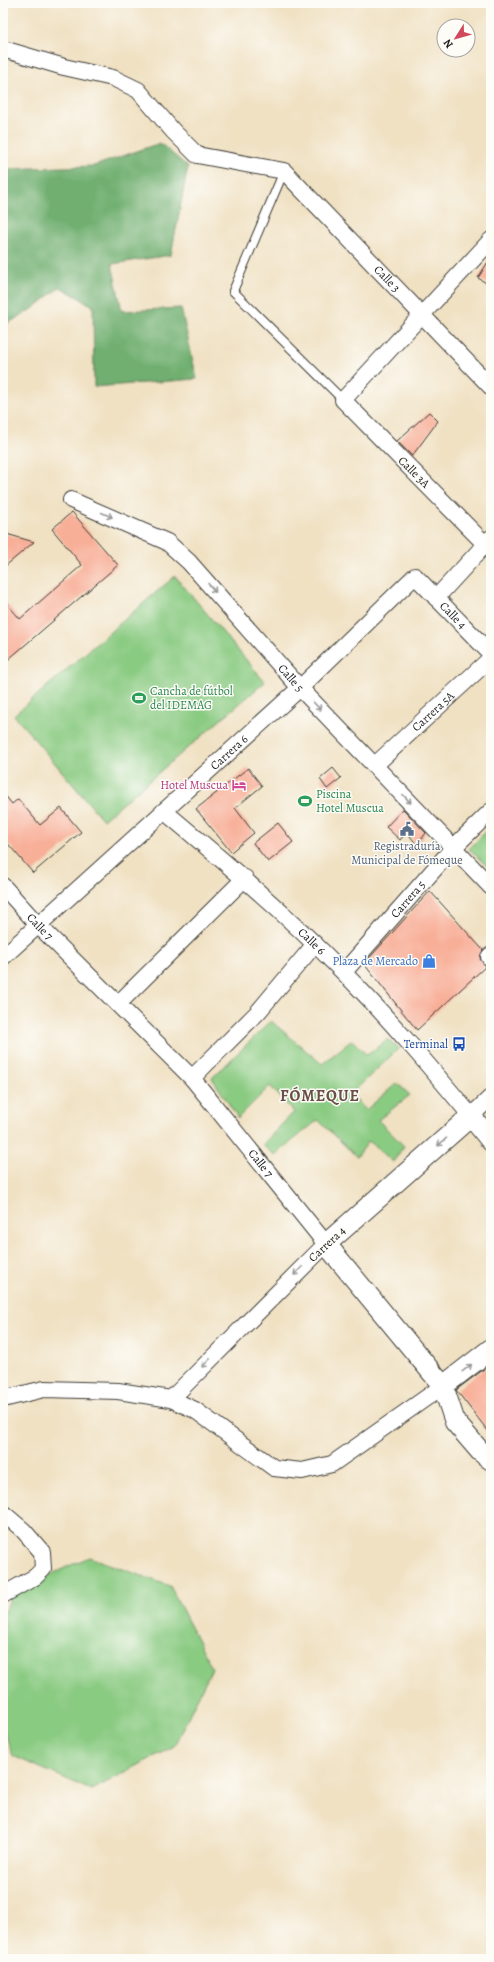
<svg xmlns="http://www.w3.org/2000/svg" width="494" height="1962" font-family="Alegreya,serif">
	<style>
		.green { fill: #8acb82; stroke: #53744f }
		.forest { fill: #6faf70; stroke: #466646 }
		.building { fill: #f8af98 }
		.lines { fill: none; stroke-linecap: round; stroke-linejoin: round }
		.service-casing { stroke: #3c3a35; stroke-width: 10 }
		.minor-casing { stroke: #3c3a35; stroke-width: 18 }
		.tertiary-casing { stroke: #3c3a35; stroke-width: 22 }
		.service { stroke: #fff; stroke-width: 8 }
		.minor { stroke: #fff; stroke-width: 16 }
		.tertiary { stroke: #fff; stroke-width: 20 }
		.oneway { stroke: #999 }
		.labels { text-anchor: middle; stroke-width: 3; stroke-linejoin: round; paint-order: stroke }
		.street-label { font-size: 12px; fill: #1c1c1c; stroke: #fdfcf7 }
		.leisure-label { font-size: 12px; fill: #27864d; stroke: #fdfcf7; text-anchor: start }
		.hotel-label { font-size: 12px; fill: #b23c85; stroke: #fdfcf7; text-anchor: end }
		.service-label { font-size: 12px; fill: #4e5e75; stroke: #fdfcf7 }
		.shop-label { font-size: 12px; fill: #366cbe; stroke: #fdfcf7; text-anchor: end }
		.transit-label { font-size: 12px; fill: #164399; stroke: #fdfcf7; text-anchor: end }
		.district-label { font-size: 16px; font-weight: bold; letter-spacing: 1px; fill: #694f47; stroke: #fdfcf7 }
	</style>
	<rect width="100%" height="100%" fill="#fdfcf7"/>
	<filter id="ink" filterUnits="userSpaceOnUse"><feTurbulence type="fractalNoise" baseFrequency=".025" numOctaves="2"/><feDisplacementMap in="SourceGraphic" scale="8" xChannelSelector="R" yChannelSelector="G"/><feConvolveMatrix kernelMatrix="1 2 1 2 8 2 1 2 1" color-interpolation-filters="sRGB"/></filter>
	<filter id="wash" filterUnits="userSpaceOnUse"><feTurbulence type="fractalNoise" baseFrequency=".012" numOctaves="4" result="noise"/><feDisplacementMap in="SourceGraphic" scale="16" xChannelSelector="R" yChannelSelector="G"/><feGaussianBlur stdDeviation="0.9" result="paint"/><feColorMatrix in="noise" values="0 0 0 0 0 0 0 0 0 0 0 0 0 0 0 0 0 1.4 0 .05"/><feComposite in="paint" operator="in"/></filter>
	<g filter="url(#wash)">
		<rect width="100%" height="100%" fill="#f0e1c3"/>
		<path class="green" d="M175,576L265,682L103,820L14,715Z
			M491,826V870L469,849Z
			M271,1021L322,1064L352,1040L367,1055L388,1039L399,1048L351,1094L366,1110L397,1083L410,1095L378,1120L404,1146L393,1162L369,1141L357,1157L318,1120L275,1155L262,1145L294,1112L270,1086L238,1118L212,1078Z
			M89,1557L170,1586L212,1668L174,1746L92,1790L13,1756L3,1728V1618L12,1592Z"/>
		<path class="forest" d="M160,143L188,167L171,255L112,264L122,311L181,308L197,379L94,387L93,306L60,287L34,308L3,326V169L94,166Z"/>
		<g id="blocks">
			<path class="building" d="M491,257V286L478,278Z
				M429,412L438,421L412,456L397,441Z
				M72,512L118,565L3,664V599L20,619L82,565L52,529Z
				M3,533L34,542L3,568Z
				M248,768L262,786L235,808L254,833L231,852L196,809Z
				M333,768L341,778L327,789L320,779Z
				M3,793L12,804L18,799L40,825L61,808L81,832L33,873L3,838Z
				M403,809L426,833L417,845L407,832L400,840L386,827Z
				M278,823L293,842L268,862L253,843Z
				M430,891L483,950L480,959L486,966L417,1030L364,964Z
				M491,1364V1435L456,1390Z"/>
		</g>
	</g>
	<g filter="url(#ink)">
		<use href="#blocks" fill-opacity="0" stroke="#3c3a35" stroke-width="1"/>
		<g class="lines">
			<defs>
				<path id="service" d="M284,171L233,291L343,400"/>
				<g id="minor">
					<path id="s1" d="M3,49L64,67L113,78L138,90L173,131L197,155L284,171L491,387"/>
					<path id="s2" d="M71,500L167,542L189,562L300,688L491,887"/>
					<path d="M485,544L343,400L491,240"/>
					<path d="M436,598L491,538"/>
					<path id="s3" d="M375,765L491,658"/>
					<path id="s4" d="M164,811C225,862 286,914 342,971C388,1017 430,1067 471,1116L491,1097"/>
					<path id="s5" d="M3,886L38,925L192,1078L326,1244L171,1399"/>
					<path id="s6" d="M3,957L300,688L415,576L491,654"/>
					<path d="M489,957L491,955"/>
					<path id="s7" d="M344,972L453,848L491,811"/>
					<path d="M118,1004L245,878"/>
					<path d="M192,1078L258,1012L315,944"/>
					<path d="M3,1399L44,1389L118,1391L171,1399L195,1410L274,1468L302,1471L332,1464L443,1386"/>
					<path d="M3,1513L23,1530L42,1552L43,1569L35,1577L3,1595"/>
				</g>
				<path id="tertiary" d="M491,1141L471,1116L326,1244L443,1386L455,1422L480,1451L491,1460
					M443,1386L491,1349"/>
			</defs>
			<use href="#service" class="service-casing"/>
			<use href="#minor" class="minor-casing"/>
			<use href="#tertiary" class="tertiary-casing"/>
			<use href="#service" class="service"/>
			<use href="#minor" class="minor"/>
			<use href="#tertiary" class="tertiary"/>
		</g>
		<defs><path id="oneway-shaft" d="M-6 0H5M1.5-3L5.5 0L1.5 3" fill="none" stroke-width="1.6" stroke-linecap="round" stroke-linejoin="round"/></defs>
		<g class="oneway">
			<use href="#oneway-shaft" transform="translate(107 515) rotate(24)"/>
			<use href="#oneway-shaft" transform="translate(212 588) rotate(49)"/>
			<use href="#oneway-shaft" transform="translate(317 706) rotate(46)"/>
			<use href="#oneway-shaft" transform="translate(407 799) rotate(47)"/>
			<use href="#oneway-shaft" transform="translate(442 1142) rotate(139)"/>
			<use href="#oneway-shaft" transform="translate(298 1271) rotate(135)"/>
			<use href="#oneway-shaft" transform="translate(206 1363) rotate(135)"/>
			<use href="#oneway-shaft" transform="translate(467 1368) rotate(-38)"/>
		</g>
	</g>
	<defs>
		<symbol id="stadium-bare" viewBox="-9 -9 18 18"><path d="M0-5a6.5 5 0 1 0 0 10a6.5 5 0 1 0 0-10ZM-3.5-1.8h7v3.6h-7Z" fill="#2e9e5b" stroke="#fdfcf7" stroke-width="2.5" paint-order="stroke"/></symbol>
		<symbol id="hotel-bare" viewBox="-9 -9 18 18"><path d="M-6-4.5h1.5V1H6V5H4.5V3h-9V5H-6ZM-4 0a1.8 1.8 0 1 1 3.6 0ZM.5 0V-2.5h3Q6-2.5 6 0Z" fill="#d1479c" stroke="#fdfcf7" stroke-width="2.5" paint-order="stroke"/></symbol>
		<symbol id="civic-bare" viewBox="-9 -9 18 18"><path d="M-.6-6.5H3V-4.5H.6V-3L4-1V1h2V6H-6V1h2V-1L-.6-3ZM-1.2 2.5V6h2.4V2.5Z" fill="#5c6f8a" stroke="#fdfcf7" stroke-width="2.5" paint-order="stroke"/></symbol>
		<symbol id="shop-bare" viewBox="-9 -9 18 18"><path d="M-5-2.5h2.3a2.7 3.5 0 0 1 5.4 0H5L5.5 6h-11ZM-1.5-2.5h3a1.5 2.3 0 0 0-3 0Z" fill="#3f7fe0" stroke="#fdfcf7" stroke-width="2.5" paint-order="stroke"/></symbol>
		<symbol id="bus-bare" viewBox="-9 -9 18 18"><path d="M-5-6H5V4H4V6H2V4H-2V6H-4V4H-5ZM-3.5-4V0h7V-4ZM-3.5 1.2v1.5H-2V1.2ZM2 1.2v1.5H3.5V1.2Z" fill="#1a4fb4" stroke="#fdfcf7" stroke-width="2.5" paint-order="stroke"/></symbol>
	</defs>
	<g fill-rule="evenodd">
		<use href="#stadium-bare" x="129" y="688" width="20" height="20"/>
		<use href="#hotel-bare" x="229" y="775" width="20" height="20"/>
		<use href="#stadium-bare" x="295" y="791" width="20" height="20"/>
		<use href="#civic-bare" x="397" y="819" width="20" height="20"/>
		<use href="#shop-bare" x="419" y="951" width="20" height="20"/>
		<use href="#bus-bare" x="449" y="1034" width="20" height="20"/>
	</g>
	<g class="labels">
		<g class="street-label">
			<text dy="4" stroke="none"><textPath href="#s1" startOffset="467">Calle 3</textPath></text>
			<text transform="translate(414 472) rotate(45)" y="4">Calle 3A</text>
			<text dy="4" stroke="none"><textPath href="#s6" startOffset="616">Calle 4</textPath></text>
			<text dy="4" stroke="none"><textPath href="#s2" startOffset="289">Calle 5</textPath></text>
			<text dy="4" stroke="none"><textPath href="#s3" startOffset="79">Carrera 5A</textPath></text>
			<text dy="4" stroke="none"><textPath href="#s6" startOffset="305">Carrera 6</textPath></text>
			<text dy="4" stroke="none"><textPath href="#s7" startOffset="97">Carrera 5</textPath></text>
			<text dy="4" stroke="none"><textPath href="#s5" startOffset="55">Calle 7</textPath></text>
			<text dy="4" stroke="none"><textPath href="#s4" startOffset="197">Calle 6</textPath></text>
			<text dy="4" stroke="none"><textPath href="#s5" startOffset="379">Calle 7</textPath></text>
			<text transform="translate(327 1244) rotate(-43)" y="4">Carrera 4</text>
		</g>
		<g class="leisure-label">
			<text x="150" y="695">Cancha de fútbol<tspan x="150" dy="14">del IDEMAG</tspan></text>
			<text x="316" y="798">Piscina<tspan x="316" dy="14">Hotel Muscua</tspan></text>
		</g>
		<g class="hotel-label">
			<text x="228" y="789">Hotel Muscua</text>
		</g>
		<g class="service-label">
			<text x="407" y="850">Registraduría<tspan x="407" dy="14">Municipal de Fómeque</tspan></text>
		</g>
		<g class="shop-label">
			<text x="418" y="965">Plaza de Mercado</text>
		</g>
		<g class="transit-label">
			<text x="448" y="1048">Terminal</text>
		</g>
		<g class="district-label">
			<text x="320" y="1101">FÓMEQUE</text>
		</g>
	</g>
	<rect width="494" height="1962" fill="none" stroke="#fdfcf7" stroke-width="16"/>
	<g transform="translate(456 38) rotate(233)"><circle r="19" fill="#fdfcf7" stroke="#a3a29f"/>
	<path d="M0-3L7 15L0 10L-7 15Z" fill="#d1495b"/>
	<text y="-6" font-size="11" font-weight="bold" text-anchor="middle" fill="#1c1c1c">N</text>
	</g>
</svg>
